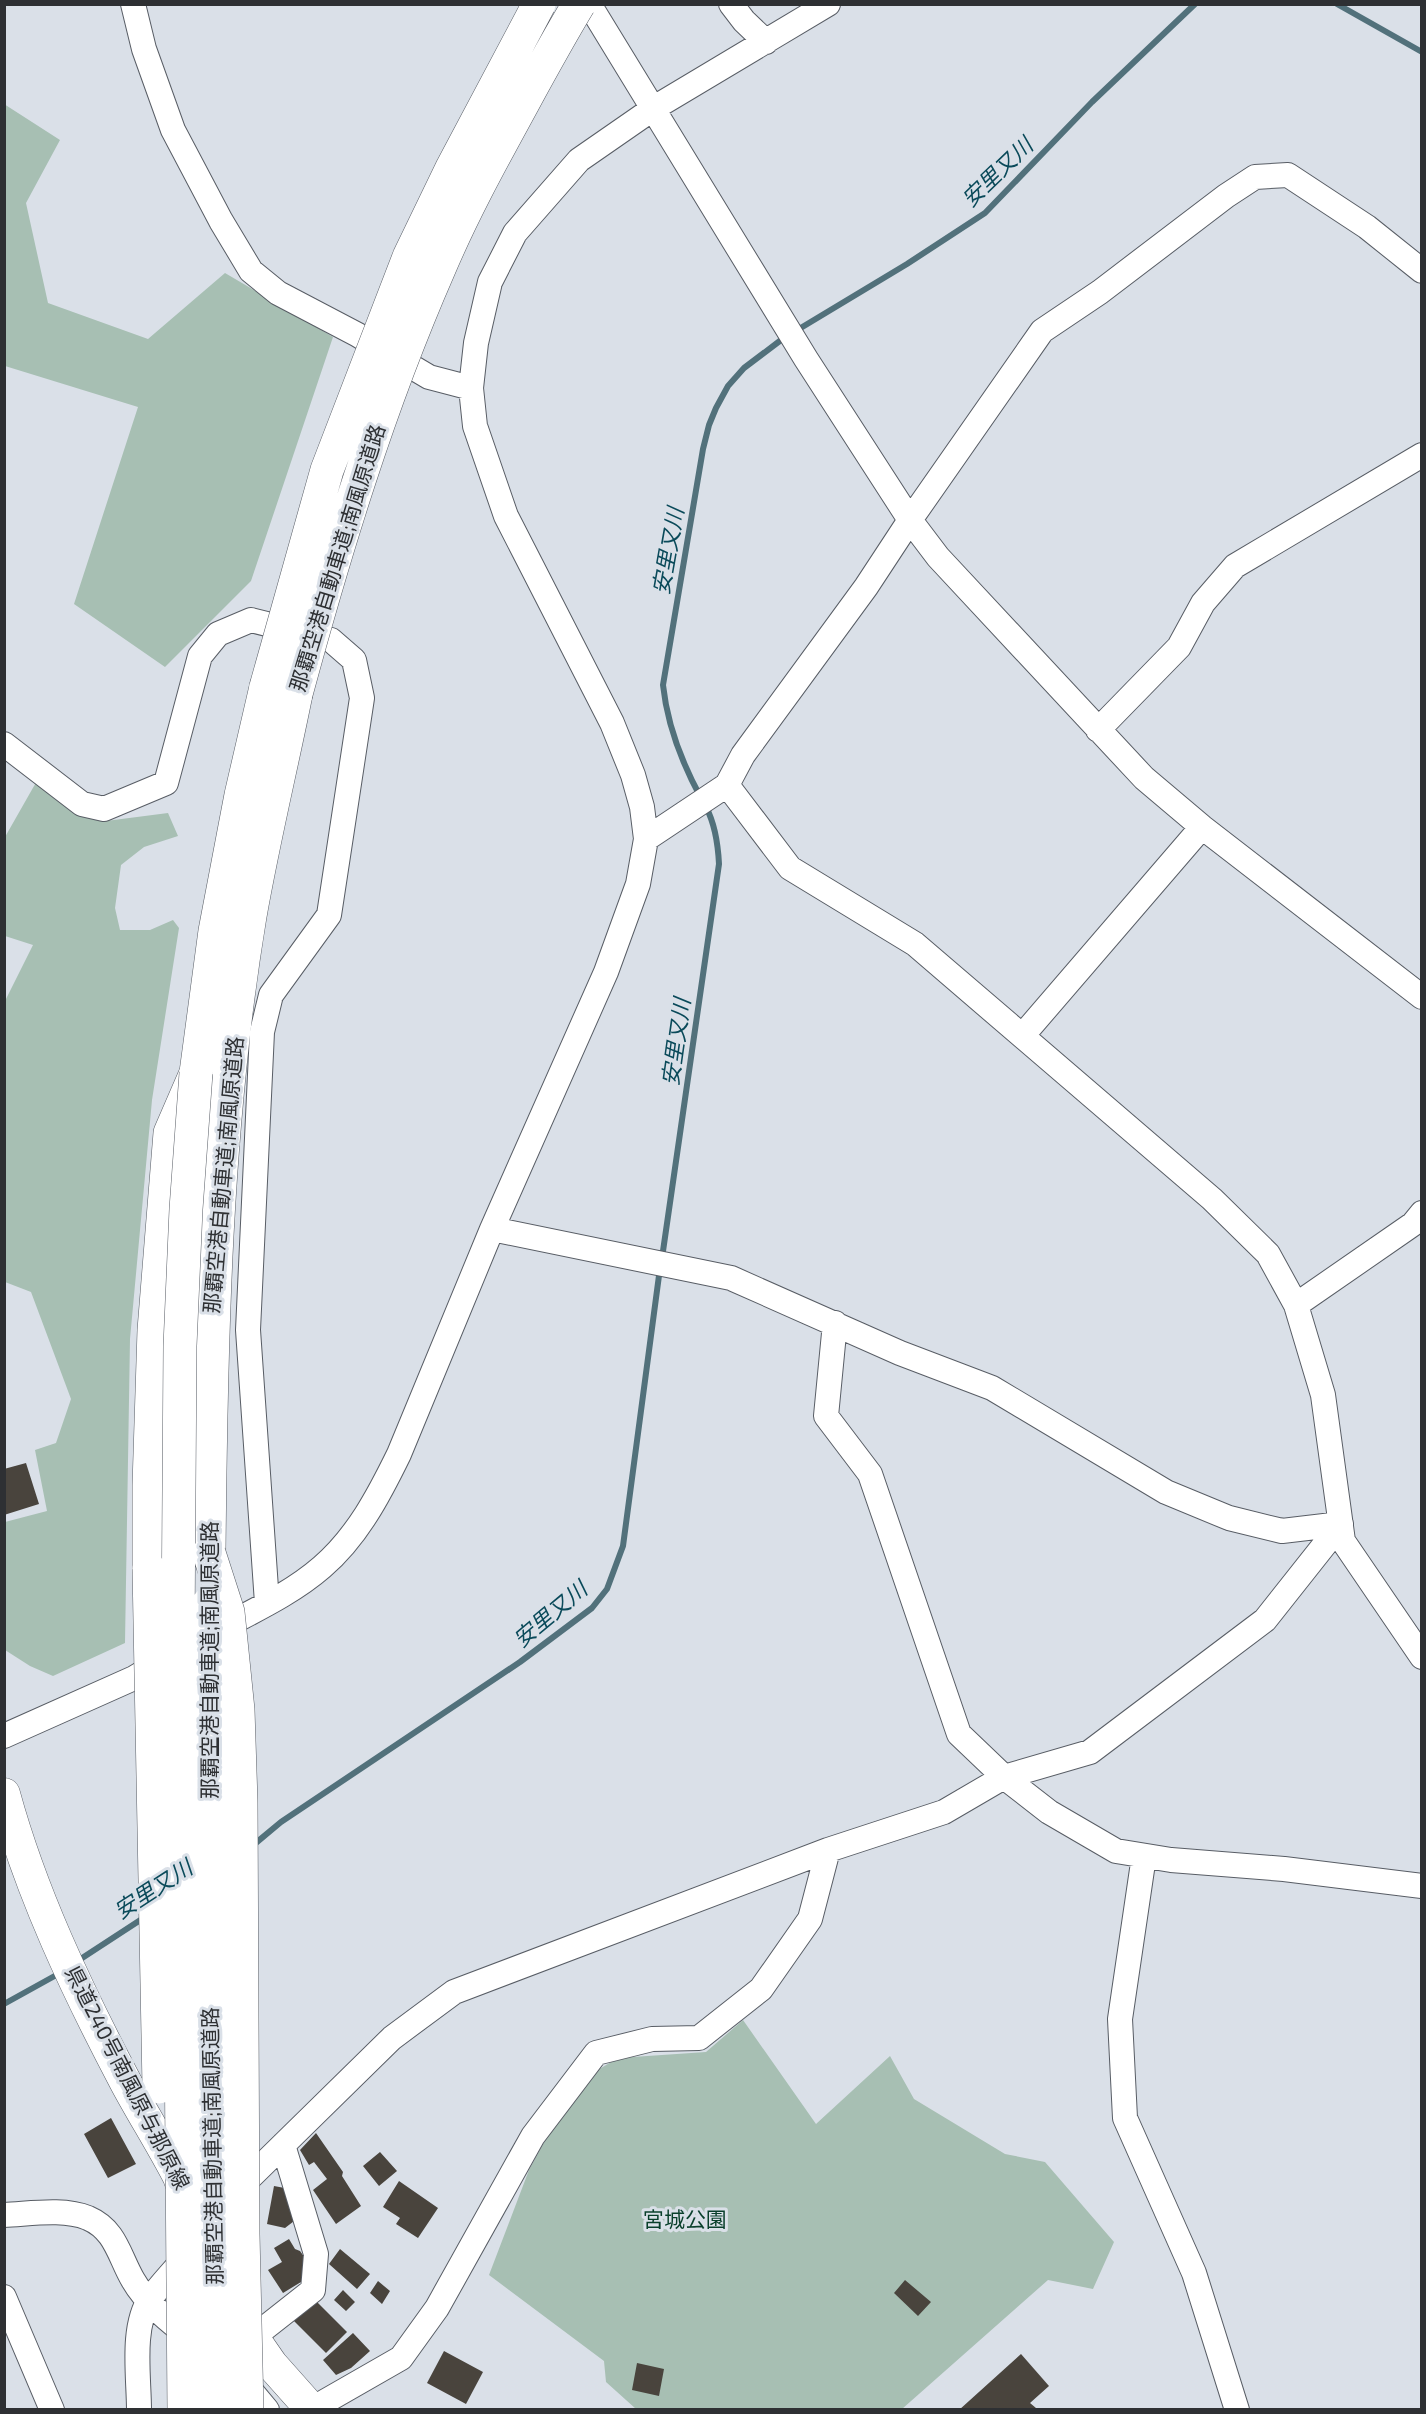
<svg xmlns="http://www.w3.org/2000/svg" width="1426" height="2414" font-family="'Exo 2','Noto Sans JP',sans-serif">
	<style>
		.green { fill: #a7bfb3 }
		.lines { fill: none; stroke-linecap: round; stroke-linejoin: round }
		.stream { stroke: #52717b; stroke-width: 6 }
		.building { fill: #49443d }
		.minor-casing { stroke: #585d65; stroke-width: 26 }
		.major-casing { stroke: #585d65; stroke-width: 33 }
		.highway-casing { stroke: #585d65; stroke-width: 34 }
		.minor { stroke: #fff; stroke-width: 24 }
		.major { stroke: #fff; stroke-width: 32 }
		.highway { stroke: #fff; stroke-width: 33 }
		.highway-bridge-casing { stroke: #585d65; stroke-width: 34; stroke-linecap: butt }
		.highway-bridge { stroke: #fff; stroke-width: 33 }
		.labels { text-anchor: middle; stroke-width: 6; stroke-linejoin: round; paint-order: stroke }
		.street-label { font-size: 21px; fill: #2e3033; stroke: #dae0e8 }
		.park-label { font-size: 21px; fill: #093f2b; stroke: #dae0e8 }
		.water-label { font-size: 22px; font-style: italic; fill: #0a4a5a; stroke: #dae0e8 }
	</style>
	<rect width="100%" height="100%" fill="#dae0e8"/>
	<path class="green" d="M4,104L60,140L26,203L48,303L148,339L225,273L333,337L251,581L165,667L74,604L138,407L5,366Z
		M38,779L68,804L106,821L168,813L178,836L144,847L121,865L115,908L120,930H150L173,920L179,928L152,1100L130,1339L125,1643L53,1676L30,1666L5,1650V1522L47,1511L35,1450L56,1443L71,1399L31,1292L5,1282L4,1003L33,945L5,936V837Z
		M743,2020L816,2124L890,2056L914,2099L1005,2154L1045,2162L1114,2242L1093,2289L1048,2280L902,2409H636L606,2382L604,2361L489,2275L529,2170L554,2124L596,2071L618,2058L706,2052Z"/>
	<g class="lines">
		<path class="stream" d="M1337,4L1422,52
			M794,332L907,264L985,213L1092,102L1195,4
			M701,798C682,763 667,723 663,685L703,449L709,425L716,408L728,386L744,368L785,337
			M662,1258L719,864C718,844 715,824 706,807
			M251,1847L281,1822L520,1662L592,1608L607,1589L623,1546L660,1268
			M76,1962L145,1917
			M4,2004L60,1973"/>
	</g>
	<path class="building" d="M26,1463L39,1504L4,1515V1469Z
		M111,2118L136,2164L108,2178L84,2134Z
		M316,2133L343,2172L342,2176L361,2206L336,2224L313,2190L327,2179L314,2162L309,2165L300,2150Z
		M380,2152L397,2171L379,2186L363,2166Z
		M399,2181L438,2208L418,2238L396,2224L400,2218L383,2207Z
		M274,2186L290,2189L298,2218L285,2228L267,2224Z
		M289,2239L295,2249L300,2251L305,2258L301,2282L283,2293L268,2270L282,2262L274,2248Z
		M340,2249L370,2274L357,2289L329,2264Z
		M905,2280L931,2302L918,2316L894,2293Z
		M378,2281L390,2291L382,2304L370,2293Z
		M343,2290L355,2302L346,2311L334,2300Z
		M315,2300L347,2332L326,2353L294,2321Z
		M353,2333L370,2351L351,2368L336,2375L323,2360Z
		M444,2351L483,2372L466,2404L427,2383Z
		M1021,2354L1049,2386L1030,2403L1036,2408L1034,2410H959Z
		M637,2363L664,2369L659,2396L632,2390Z"/>
	<g class="lines">
		<defs>
			<path id="minor" d="M133,4L144,49L173,130L221,221L251,271L278,293L358,335L429,377L471,388
				M589,4L806,359L910,520L938,557L1144,778L1202,827L1422,997
				M731,4L744,21L766,42
				M1098,730L1179,647L1203,603L1235,566L1422,455
				M4,744L82,804L104,809L166,783L200,656L218,634L251,620L331,640L354,660L362,698L329,915L271,995L262,1032L248,1330L267,1603
				M727,785L790,868L915,944L1212,1199L1268,1254L1296,1305L1323,1395L1343,1541L1422,1657
				M646,839L727,785L743,755L866,587L910,520L1042,331L1100,292L1226,196L1255,177L1288,175L1367,227L1422,271
				M1023,1035L1202,827
				M492,1229L731,1278L900,1353L992,1388L1166,1492L1229,1518L1282,1531L1341,1524
				M1296,1305L1413,1224L1422,1213
				M835,1323L826,1416L870,1474L959,1734L1004,1777L1049,1812L1116,1851L1171,1860L1284,1869L1422,1886
				M216,1631C251,1612 291,1594 322,1567C357,1537 379,1495 399,1454L492,1229L606,972L638,884L646,839L642,807L633,775L612,723L506,516L475,426L471,388L476,343L490,282L515,233L579,160L654,108L828,4
				M4,1736L134,1678L162,1661
				M1144,1856L1120,2019L1125,2118L1194,2273L1237,2410
				M236,2191L392,2038L454,1992L828,1850L944,1812L1004,1777L1090,1752L1265,1620L1341,1524
				M4,2215C30,2214 63,2208 88,2218C116,2230 119,2256 133,2280C146,2303 171,2323 192,2339
				M4,2297L52,2410
				M252,2338L313,2290L316,2254L283,2145
				M242,2380L267,2410
				M312,2409L401,2358L437,2308L533,2136L596,2053L652,2039L699,2038L761,1989L810,1919L828,1850
				M139,2410C139,2377 131,2327 150,2299C161,2284 174,2271 186,2256"/>
			<path id="major" d="M4,1794C31,1893 77,1990 125,2081C142,2113 162,2144 179,2177L184,2191
				M238,2316L272,2365L312,2410"/>
			<path id="highway" d="M209,1553C211,1340 215,1126 250,916C263,842 281,768 296,694
				M149,1569V1485L154,1330L170,1133L196,1073L215,931L241,795L266,687"/>
		</defs>
		<use href="#minor" class="minor-casing"/>
		<use href="#major" class="major-casing"/>
		<use href="#highway" class="highway-casing"/>
		<use href="#minor" class="minor"/>
		<use href="#major" class="major"/>
		<use href="#highway" class="highway"/>
		<defs>
			<path id="highway-bridge" d="M266,687L327,470L409,257L452,168L539,4
				M296,694C335,550 379,406 439,269C463,212 493,158 523,103C541,70 559,37 579,4
				M209,1553L228,1612L238,1710L241,1802L243,2234L247,2410
				M149,1569L159,2087
				M209,1603L216,2410
				M184,2410L178,1637L180,1346L186,1209L196,1073"/>
		</defs>
		<use href="#highway-bridge" class="highway-bridge-casing"/>
		<use href="#highway-bridge" class="highway-bridge"/>
	</g>
	<g class="labels">
		<g class="street-label">
			<text transform="translate(338 558) rotate(-73)" y="7">那覇空港自動車道;南風原道路</text>
			<text transform="translate(224 1175) rotate(-85)" y="7">那覇空港自動車道;南風原道路</text>
			<text transform="translate(210 1660) rotate(-90)" y="7">那覇空港自動車道;南風原道路</text>
			<text transform="translate(127 2078) rotate(63)" y="7">県道240号南風原与那原線</text>
			<text transform="translate(213 2146) rotate(-91)" y="7">那覇空港自動車道;南風原道路</text>
		</g>
		<g class="park-label">
			<text x="685" y="2227">宮城公園</text>
		</g>
		<g class="water-label">
			<text transform="translate(997 172) rotate(-44)" y="8">安里又川</text>
			<text transform="translate(668 551) rotate(-80)" y="8">安里又川</text>
			<text transform="translate(676 1042) rotate(-82)" y="8">安里又川</text>
			<text transform="translate(550 1614) rotate(-40)" y="8">安里又川</text>
			<text transform="translate(153 1889) rotate(-33)" y="8">安里又川</text>
		</g>
	</g>
	<rect width="1426" height="2414" fill="none" stroke="#2e3033" stroke-width="12"/>
</svg>
